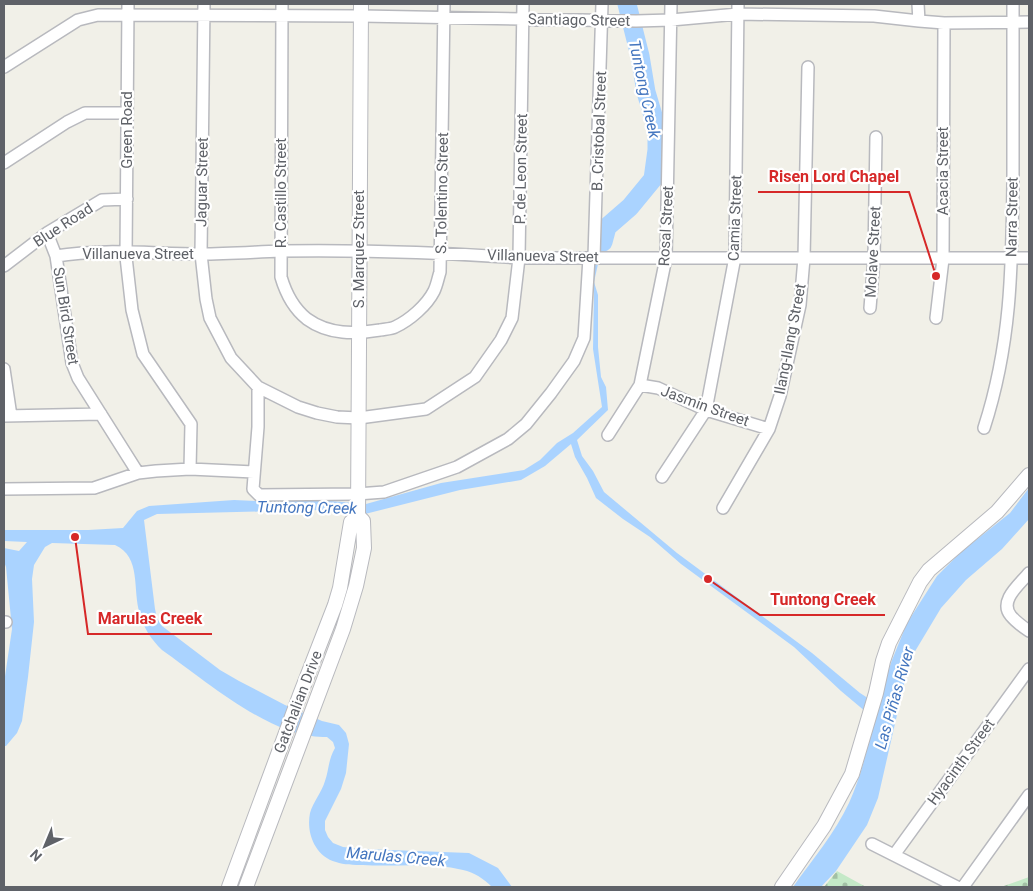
<svg xmlns="http://www.w3.org/2000/svg" width="1033" height="891" font-family="Roboto,sans-serif">
	<style>
		.cemetery { fill: url(#cemetery-stones) }
		.water { fill: #aad3ff }
		.lines { fill: none; stroke-linecap: round; stroke-linejoin: round }
		.stream { stroke: #aad3ff; stroke-width: 3 }
		.river { stroke: #aad3ff; stroke-width: 19 }
		.minor-casing { stroke: #b8b9be; stroke-width: 14 }
		.tertiary-casing { stroke: #b8b9be; stroke-width: 16 }
		.minor { stroke: #fff; stroke-width: 11 }
		.tertiary { stroke: #fff; stroke-width: 14 }
		.labels { text-anchor: middle; stroke-width: 4.5; stroke-linejoin: round; paint-order: stroke }
		.street-label { font-size: 15px; fill: #5f6268; stroke: #fff }
		.water-label { font-size: 16px; font-style: italic; fill: #4476bf; stroke: #fff }
		.leader { fill: none; stroke: #d62828; stroke-width: 2 }
		.callout-dot { fill: #d62828; stroke: #fff; stroke-width: 2 }
		.callout-label { font-size: 16px; text-anchor: middle; font-weight: bold; fill: #d62828; stroke: #fff; stroke-width: 4.5; stroke-linejoin: round; paint-order: stroke }
	</style>
	<defs>
		<pattern id="cemetery-stones" width="16" height="16" patternUnits="userSpaceOnUse" patternTransform="scale(1.25)"><rect width="16" height="16" fill="#c4e9c7"/><path d="M2 7V4a2 2 0 0 1 4 0v3zM10 15v-3a2 2 0 0 1 4 0v3z" fill="#a2c0a5"/></pattern>
	</defs>
	<rect width="100%" height="100%" fill="#f1f0e8"/>
	<path class="cemetery" d="M837,871L866,887H824Z
		M1029,877V887H1001Z"/>
	<path class="water" d="M592,264H598L594,282L598,295V347L601,377L606,387L608,410L577,440L582,456L593,471L604,492L677,553L812,653L860,693L877,704L892,660L907,623L937,576L961,552L1010,513L1029,488V519L1002,549L966,580L941,608L914,653L905,680L878,798L867,825L836,871L821,887H793C812,860 835,833 849,803C861,776 869,747 872,717L841,691L794,647L681,564L650,537L623,519L596,498L587,478L575,457L571,444L545,466L521,480L460,490L365,514H347L322,510L157,514L144,520L155,609L157,618L162,626L220,670L239,681L285,705L322,721L339,725L346,733L349,744L346,773L341,789L325,821V830L328,837L333,843L343,847L364,849L469,853L498,868L512,887H492C484,879 474,872 463,870C431,862 395,867 363,865C354,865 344,865 336,862C315,856 306,833 310,813C313,802 322,792 325,781C329,770 328,760 335,748L333,742L327,737C273,740 205,680 162,650C151,639 144,629 140,614C132,590 142,557 115,545L52,543L45,547L34,565L32,579L34,622L28,677L22,721L17,733L6,746H4V683L12,629L6,567L4,562V548L19,551L27,542L4,541V530H88L123,528L137,511L149,506L234,500L280,502L307,499L366,504L441,483L524,470L540,460L557,443L573,433L602,407L593,349L594,293L590,284Z"/>
	<g class="lines">
		<path class="stream" d="M599,252L603,242"/>
		<path class="river" d="M603,242L607,227L630,207L653,179L657,150V129L646,92L640,56L627,4"/>
		<defs>
			<path id="minor" d="M128,4L126,257L132,310L143,354L191,424L190,469
				M204,4L201,254L206,299L210,318L231,358L258,387L298,407L317,413L337,417L359,418L426,409L475,377L501,340L512,318L519,258L523,4
				M282,4L281,277C286,294 293,308 307,319C329,335 355,334 380,330C385,329 391,329 395,327C410,320 427,305 434,291C437,285 438,278 440,272L444,4
				M918,4L919,21
				M4,67L78,20L98,15L361,16L636,21L671,20L738,14L874,16L919,21L944,23L1029,22
				M4,163L67,122L85,113H126
				M47,233L56,256L72,363L78,378L138,473
				M56,256C104,248 153,254 201,254C227,254 254,252 280,251C360,250 440,252 519,258H1029
				M594,257L602,4
				M4,266L47,233L102,200L127,199
				M870,308L874,258L876,137
				M936,318L943,259L944,23
				M4,369L11,416
				M640,385L658,388L706,410L769,429
				M258,387V427L253,489L259,495L357,494L384,492L457,467L508,439L526,424L551,393L574,361L584,338L589,258
				M4,416L101,414
				M984,428C1011,345 1012,269 1013,183C1013,123 1013,64 1013,4
				M608,435L640,385L666,258L671,4
				M662,477L706,410L735,257L738,4
				M4,489L94,488L138,473L156,471L190,469L254,472
				M723,508L769,429L780,396L800,305L804,258L808,67
				M1029,573C1020,584 998,601 1011,616C1016,622 1023,627 1029,631
				M4,622H6
				M872,844L957,887
				M894,855L1029,669
				M963,887L1029,795"/>
			<path id="tertiary" d="M229,887L300,695L335,605L340,588L351,522L358,516L361,4
				M246,887L343,629L356,586L364,548L363,521L358,516
				M782,887L824,826L852,774L876,693L883,661L889,643L920,582L929,570L997,512L1029,475"/>
		</defs>
		<use href="#minor" class="minor-casing"/>
		<use href="#tertiary" class="tertiary-casing"/>
		<use href="#minor" class="minor"/>
		<use href="#tertiary" class="tertiary"/>
	</g>
	<g class="labels">
		<g class="street-label">
			<text transform="translate(579 20) rotate(1)" y="5">Santiago Street</text>
			<text transform="translate(127 130) rotate(-90)" y="5">Green Road</text>
			<text transform="translate(599 131) rotate(-88)" y="5">B. Cristobal Street</text>
			<text transform="translate(521 169) rotate(-89)" y="5">P. de Leon Street</text>
			<text transform="translate(943 171) rotate(-90)" y="5">Acacia Street</text>
			<text transform="translate(202 182) rotate(-89)" y="5">Jaguar Street</text>
			<text transform="translate(281 193) rotate(-90)" y="5">R. Castillo Street</text>
			<text transform="translate(442 193) rotate(-89)" y="5">S. Tolentino Street</text>
			<text transform="translate(1012 217) rotate(-89)" y="5">Narra Street</text>
			<text transform="translate(735 218) rotate(-88)" y="5">Camia Street</text>
			<text transform="translate(63 225) rotate(-33)" y="5">Blue Road</text>
			<text transform="translate(666 226) rotate(-87)" y="5">Rosal Street</text>
			<text transform="translate(359 249) rotate(-90)" y="5">S. Marquez Street</text>
			<text transform="translate(873 252) rotate(-87)" y="5">Molave Street</text>
			<text x="138" y="259">Villanueva Street</text>
			<text transform="translate(543 256) rotate(1)" y="5">Villanueva Street</text>
			<text transform="translate(66 316) rotate(81)" y="5">Sun Bird Street</text>
			<text transform="translate(790 339) rotate(-79)" y="5">Ilang-Ilang Street</text>
			<text transform="translate(705 406) rotate(20)" y="5">Jasmin Street</text>
			<text transform="translate(298 702) rotate(-69)" y="5">Gatchalian Drive</text>
			<text transform="translate(961 762) rotate(-54)" y="5">Hyacinth Street</text>
		</g>
		<g class="water-label">
			<text transform="translate(645 89) rotate(78)" y="6">Tuntong Creek</text>
			<text transform="translate(307 507) rotate(1)" y="6">Tuntong Creek</text>
			<text transform="translate(894 698) rotate(-74)" y="6">Las Piñas River</text>
			<text transform="translate(396 856) rotate(5)" y="6">Marulas Creek</text>
		</g>
	</g>
	<path class="leader" d="M936 276L909 192H758M708 579L760 615H885M75 537L88 634H212"/>
	<g class="callout-dot">
		<circle cx="936" cy="276" r="5"/>
		<circle cx="708" cy="579" r="5"/>
		<circle cx="75" cy="537" r="5"/>
	</g>
	<g class="callout-label">
		<text x="834" y="182">Risen Lord Chapel</text>
		<text x="823" y="605">Tuntong Creek</text>
		<text x="150" y="624">Marulas Creek</text>
	</g>
	<rect width="1033" height="891" fill="none" stroke="#5f6268" stroke-width="10"/>
	<g transform="translate(45 846) rotate(224)" stroke="#ffffff" stroke-width="4" paint-order="stroke">
	<path d="M0-4L9 19L0 12L-9 19Z" fill="#5f6268"/>
	<text y="-8" font-size="14" font-weight="bold" text-anchor="middle" fill="#5f6268">N</text>
	</g>
</svg>
